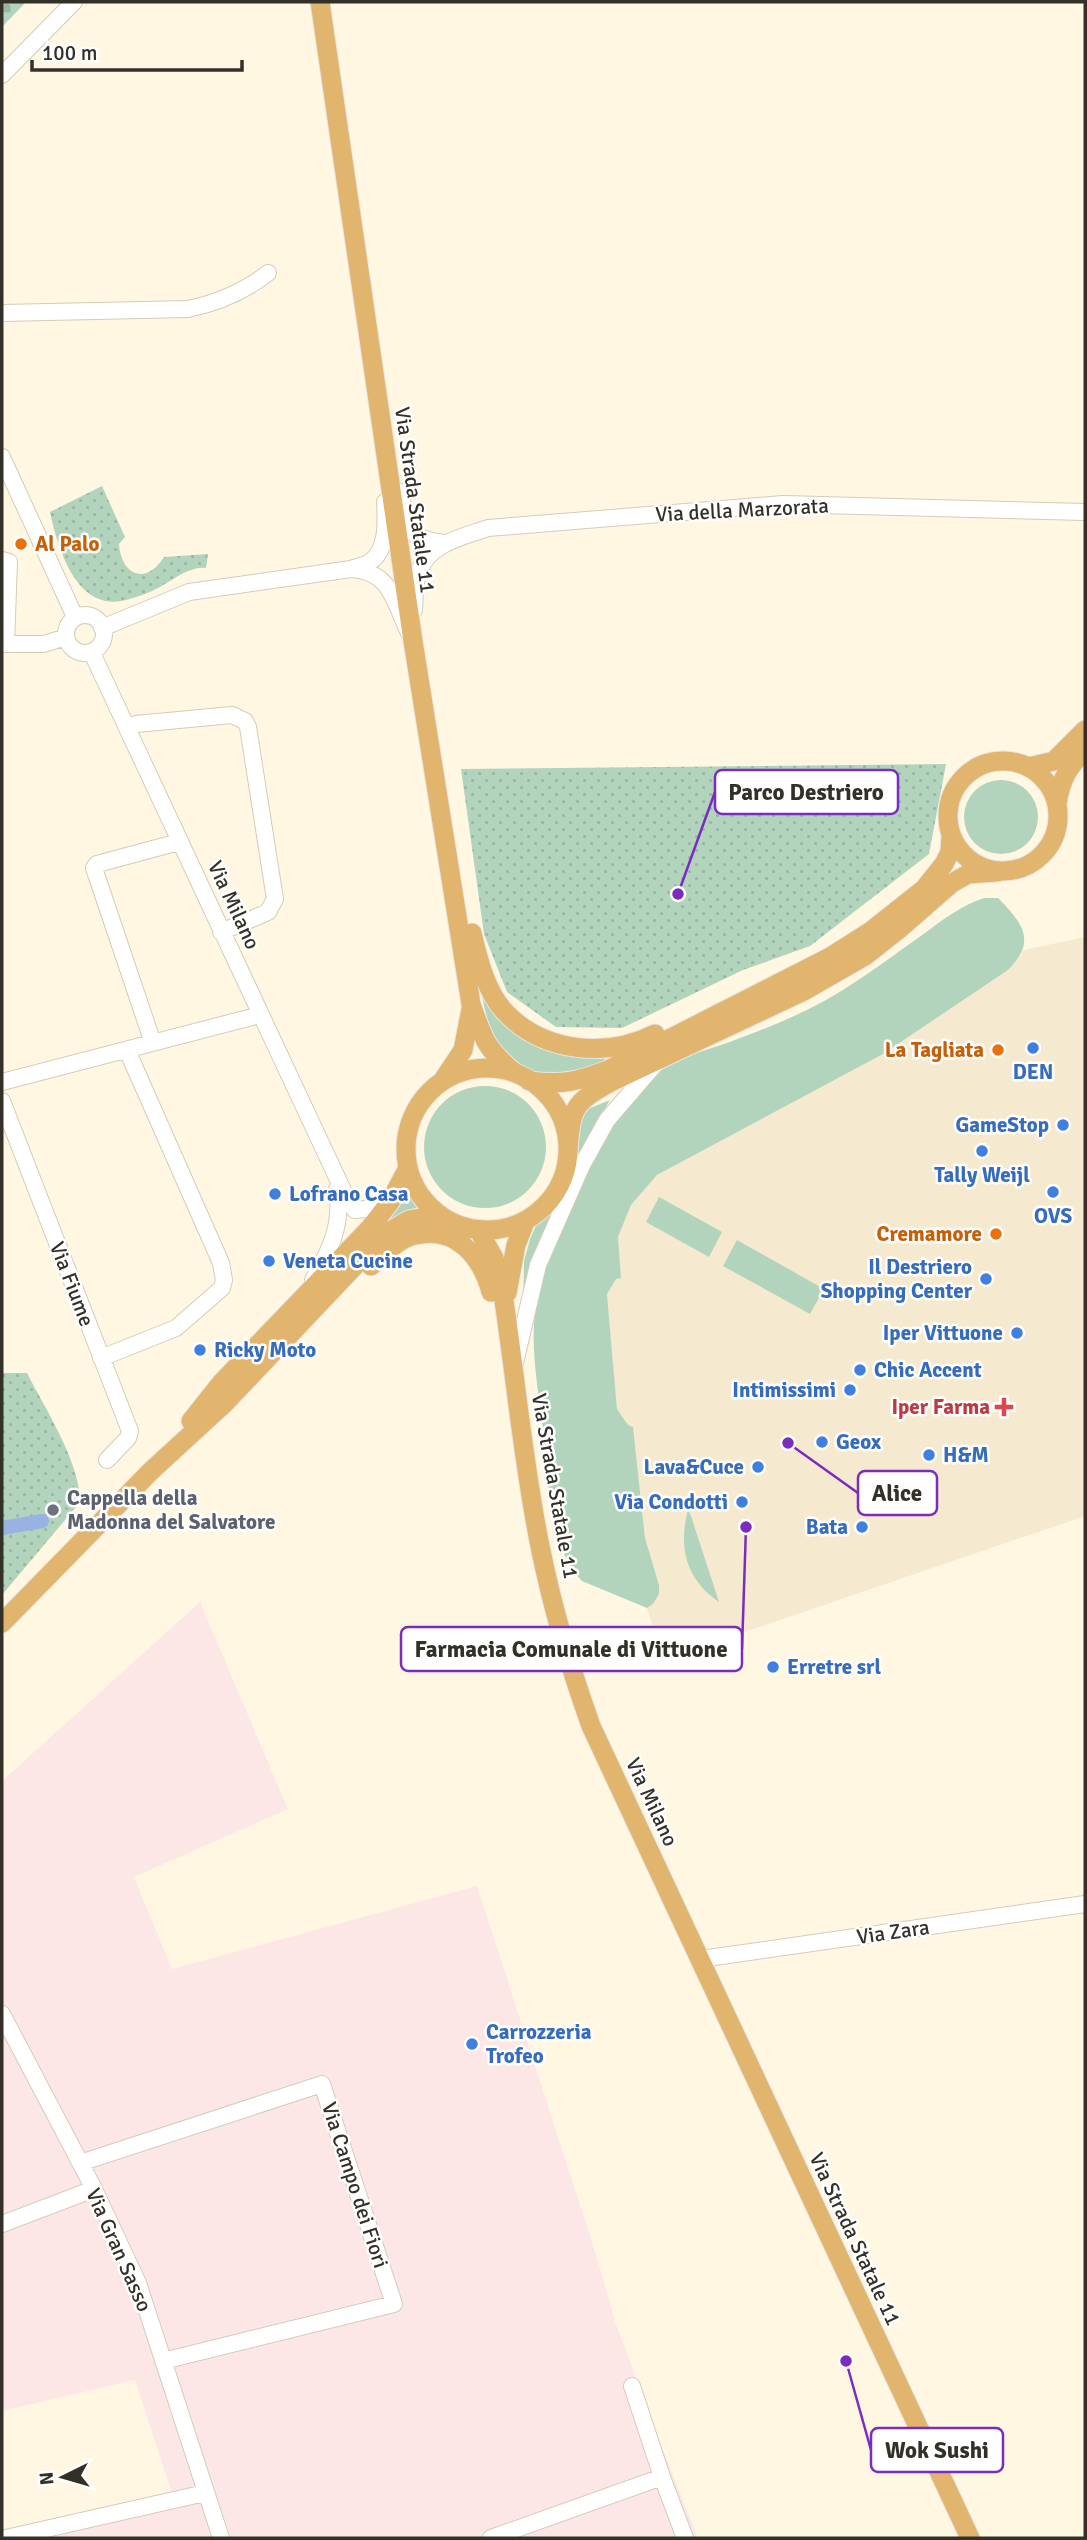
<svg xmlns="http://www.w3.org/2000/svg" width="1087" height="2540" font-family="Signika,sans-serif">
	<style>
		.built { fill: #f5eacf }
		.industrial { fill: #fde7e6 }
		.grass { fill: #b2d4bc }
		.cemetery { fill: url(#cemetery-stones) }
		.park { fill: url(#park-dots) }
		.lines { fill: none; stroke-linecap: round; stroke-linejoin: round }
		.canal { stroke: #98b2e2; stroke-width: 14 }
		.minor-casing { stroke: #d4ccb9; stroke-width: 18 }
		.major-casing { stroke: #e7e6e5; stroke-width: 21 }
		.minor { stroke: #fff; stroke-width: 16 }
		.major { stroke: #e1b56e; stroke-width: 19 }
		.food-dot { fill: #e8710a; stroke: #fff; stroke-width: 2.5 }
		.shop-dot { fill: #3f7fe0; stroke: #fff; stroke-width: 2.5 }
		.health-dot { fill: #e0444e; stroke: #fff; stroke-width: 2.5 }
		.worship-dot { fill: #6b7280; stroke: #fff; stroke-width: 2.5 }
		.labels { text-anchor: middle; stroke-width: 5; stroke-linejoin: round; paint-order: stroke }
		.street-label { font-size: 21px; fill: #333028; stroke: #fff }
		.food-label { font-size: 21px; font-weight: bold; fill: #c56008; stroke: #fff; text-anchor: end }
		.shop-label { font-size: 21px; font-weight: bold; fill: #366cbe; stroke: #fff; text-anchor: start }
		.health-label { font-size: 21px; font-weight: bold; fill: #be3a42; stroke: #fff; text-anchor: end }
		.worship-label { font-size: 21px; font-weight: bold; fill: #5b616d; stroke: #fff; text-anchor: start }
		.leader { fill: none; stroke: #7b2cbf; stroke-width: 2.5 }
		.callout-dot { fill: #7b2cbf; stroke: #fff; stroke-width: 2.5 }
		.callout { fill: #fff; stroke: #7b2cbf; stroke-width: 2.5 }
		.callout-label { font-size: 23px; text-anchor: middle; font-weight: bold; fill: #333028 }
	</style>
	<defs>
		<pattern id="cemetery-stones" width="16" height="16" patternUnits="userSpaceOnUse" patternTransform="scale(1.75)"><rect width="16" height="16" fill="#b2d4bc"/><path d="M2 7V4a2 2 0 0 1 4 0v3zM10 15v-3a2 2 0 0 1 4 0v3z" fill="#9ab6a2"/></pattern>
		<pattern id="park-dots" width="8" height="8" patternUnits="userSpaceOnUse" patternTransform="scale(1.75)"><rect width="8" height="8" fill="#b2d4bc"/><path d="M2 2h.1M6 6h.1" fill="none" stroke="#9ab6a2" stroke-width="1.8" stroke-linecap="round"/></pattern>
	</defs>
	<rect width="100%" height="100%" fill="#fff7e2"/>
	<path class="built" d="M1085,937V1516L663,1660L647,1608L653,1604L659,1585L645,1538L633,1428L628,1425L617,1409L607,1294L616,1278H621L618,1237L631,1205L657,1175L883,1054L1008,970L1018,960L1024,950Z"/>
	<path class="industrial" d="M200,1602L288,1809L134,1877L172,1969L477,1886L594,2248L615,2321L657,2435L698,2538H25L175,2503L135,2380L2,2411V1781Z"/>
	<path class="grass" d="M964 817a37 37 0 1 1 74 0a37 37 0 1 1-74 0Z
		M984,898H998C1023,923 1037,942 1008,970L883,1054L657,1175L631,1205L618,1237L621,1278L616,1279L607,1294L617,1409L628,1425L633,1427L645,1538L659,1585V1594L653,1604L647,1608L582,1581C548,1547 548,1475 543,1430C539,1395 532,1359 534,1324C539,1252 605,1104 668,1066C685,1055 707,1050 727,1043C762,1030 801,1015 833,996C865,977 895,954 925,933C944,919 962,905 984,898Z
		M481,992L491,1004L603,1055L606,1062C526,1085 498,1077 481,992Z
		M424 1147a61 61 0 1 1 122 0a61 61 0 1 1-122 0Z
		M610,1100L602,1114L523,1309L524,1261L530,1239L539,1219L564,1183L579,1120L588,1109Z
		M411,1188L423,1205L402,1213L378,1227L399,1207Z
		M659,1197L722,1232L709,1257L646,1222Z
		M737,1240L824,1289L810,1314L723,1266Z
		M688,1510L691,1516L719,1602C686,1580 678,1547 688,1510Z"/>
	<path class="cemetery" d="M2,2H26L2,27Z"/>
	<path class="park" d="M102,486L125,537L119,544C121,575 146,586 164,557L208,554L206,568C187,566 169,584 152,591C143,595 131,599 121,601C75,609 57,545 50,512Z
		M946,764L929,854L810,946L743,970L622,1028L556,1027L507,992L484,934L461,769Z
		M2,1373H27C48,1414 76,1455 81,1501L2,1595Z"/>
	<g class="lines">
		<path class="canal" d="M2,1528L42,1521"/>
		<defs>
			<path id="minor" d="M2,75L74,2
				M2,313L188,309C217,303 246,290 268,273
				M2,457L75,617
				M400,492C408,529 403,537 444,543
				M2,560L9,562L6,644
				M353,568C358,567 366,565 370,562C388,550 386,520 385,502
				M414,610C415,598 414,583 419,571C430,543 463,537 488,528L783,504L1085,512
				M66 634a19 19 0 1 1 38 0a19 19 0 1 1-38 0Z
				M102,628L189,592L351,569C391,571 394,602 409,633
				M2,644H44L66,637
				M92,653L348,1201L355,1210L375,1208L390,1202
				M127,728L136,724L232,715L245,721L248,727L275,899L268,912L221,932
				M153,1043L94,868L97,864L179,842
				M2,1082L260,1015
				M2,1101L130,1431L128,1438L107,1460
				M313,1280C330,1251 343,1224 337,1189
				M101,1358L176,1328L222,1288L224,1280L221,1263L127,1050
				M515,1363L538,1265L582,1165L607,1120L657,1062
				M701,1959L1085,1904
				M2,2014L94,2189L138,2283L221,2538
				M80,2163L322,2084L394,2304L163,2361
				M2,2224L94,2189
				M662,2477L685,2538
				M6,2538L205,2493
				M491,2538L662,2477L632,2386"/>
			<path id="major" d="M320,2L413,641L471,1004C484,1040 485,1048 515,1073
				M948 816a55 55 0 1 1 110 0a55 55 0 1 1-110 0Z
				M1028,767L1054,761L1085,730
				M1057,803C1062,777 1067,769 1085,750
				M472,933C478,959 486,992 505,1012C544,1053 607,1058 655,1034
				M406 1149a81 81 0 1 1 162 0a81 81 0 1 1-162 0Z
				M443,1080L463,1050L471,1009
				M529,1081C563,1085 576,1082 608,1070L830,957L871,931L924,889L944,864L950,852L951,834
				M568,1152C571,1108 573,1103 611,1082L804,991L865,956L898,930L952,883L968,874L997,872
				M479,1231L494,1258L501,1281C515,1369 522,1458 540,1546C552,1607 570,1667 591,1726L970,2538
				M371,1266C383,1255 399,1238 416,1235C456,1225 482,1258 491,1292
				M507,1293L516,1245L525,1222
				M191,1421L222,1382L370,1228L390,1202L408,1168
				M2,1623L151,1471L225,1403L385,1234L409,1220L438,1215"/>
		</defs>
		<use href="#minor" class="minor-casing"/>
		<use href="#major" class="major-casing"/>
		<use href="#minor" class="minor"/>
		<use href="#major" class="major"/>
	</g>
	<g class="food-dot">
		<circle cx="21" cy="544" r="7"/>
		<circle cx="998" cy="1050" r="7"/>
		<circle cx="996" cy="1234" r="7"/>
	</g>
	<g class="shop-dot">
		<circle cx="1033" cy="1048" r="7"/>
		<circle cx="1063" cy="1125" r="7"/>
		<circle cx="982" cy="1151" r="7"/>
		<circle cx="1053" cy="1192" r="7"/>
		<circle cx="275" cy="1194" r="7"/>
		<circle cx="269" cy="1261" r="7"/>
		<circle cx="986" cy="1279" r="7"/>
		<circle cx="1017" cy="1333" r="7"/>
		<circle cx="200" cy="1350" r="7"/>
		<circle cx="860" cy="1370" r="7"/>
		<circle cx="850" cy="1390" r="7"/>
		<circle cx="822" cy="1442" r="7"/>
		<circle cx="929" cy="1455" r="7"/>
		<circle cx="758" cy="1467" r="7"/>
		<circle cx="742" cy="1502" r="7"/>
		<circle cx="862" cy="1527" r="7"/>
		<circle cx="773" cy="1667" r="7"/>
		<circle cx="472" cy="2044" r="7"/>
	</g>
	<path class="health-dot" d="M1000.5 1396.5h7v7h7v7h-7v7h-7v-7h-7v-7h7z"/>
	<circle class="worship-dot" cx="53" cy="1510" r="7"/>
	<g class="labels">
		<g class="street-label">
			<text transform="translate(415 500) rotate(82)" y="7">Via Strada Statale 11</text>
			<text transform="translate(742 510) rotate(-3)" y="7">Via della Marzorata</text>
			<text transform="translate(234 905) rotate(65)" y="7">Via Milano</text>
			<text transform="translate(72 1284) rotate(69)" y="7">Via Fiume</text>
			<text transform="translate(555 1486) rotate(80)" y="7">Via Strada Statale 11</text>
			<text transform="translate(652 1802) rotate(65)" y="7">Via Milano</text>
			<text transform="translate(893 1932) rotate(-8)" y="7">Via Zara</text>
			<text transform="translate(355 2185) rotate(72)" y="7">Via Campo dei Fiori</text>
			<text transform="translate(855 2239) rotate(65)" y="7">Via Strada Statale 11</text>
			<text transform="translate(119 2250) rotate(66)" y="7">Via Gran Sasso</text>
		</g>
		<g class="food-label">
			<text x="35" y="551" text-anchor="start">Al Palo</text>
			<text x="984" y="1057">La Tagliata</text>
			<text x="982" y="1241">Cremamore</text>
		</g>
		<g class="shop-label">
			<text x="1033" y="1079" text-anchor="middle">DEN</text>
			<text x="1049" y="1132" text-anchor="end">GameStop</text>
			<text x="982" y="1182" text-anchor="middle">Tally Weijl</text>
			<text x="289" y="1201">Lofrano Casa</text>
			<text x="1053" y="1223" text-anchor="middle">OVS</text>
			<text x="283" y="1268">Veneta Cucine</text>
			<text x="972" y="1274" text-anchor="end">Il Destriero<tspan x="972" dy="24">Shopping Center</tspan></text>
			<text x="1003" y="1340" text-anchor="end">Iper Vittuone</text>
			<text x="214" y="1357">Ricky Moto</text>
			<text x="874" y="1377">Chic Accent</text>
			<text x="836" y="1397" text-anchor="end">Intimissimi</text>
			<text x="836" y="1449">Geox</text>
			<text x="943" y="1462">H&amp;M</text>
			<text x="744" y="1474" text-anchor="end">Lava&amp;Cuce</text>
			<text x="728" y="1509" text-anchor="end">Via Condotti</text>
			<text x="848" y="1534" text-anchor="end">Bata</text>
			<text x="787" y="1674">Erretre srl</text>
			<text x="486" y="2039">Carrozzeria<tspan x="486" dy="24">Trofeo</tspan></text>
		</g>
		<g class="health-label">
			<text x="990" y="1414">Iper Farma</text>
		</g>
		<g class="worship-label">
			<text x="67" y="1505">Cappella della<tspan x="67" dy="24">Madonna del Salvatore</tspan></text>
		</g>
	</g>
	<path class="leader" d="M678 894L715 792M788 1443L858 1493M746 1527L742 1649M846 2361L871 2450"/>
	<g class="callout-dot">
		<circle cx="678" cy="894" r="7"/>
		<circle cx="788" cy="1443" r="7"/>
		<circle cx="746" cy="1527" r="7"/>
		<circle cx="846" cy="2361" r="7"/>
	</g>
	<g class="callout">
		<rect x="715" y="770" width="183" height="44" rx="7"/>
		<rect x="858" y="1471" width="79" height="44" rx="7"/>
		<rect x="401" y="1627" width="341" height="44" rx="7"/>
		<rect x="871" y="2428" width="132" height="44" rx="7"/>
	</g>
	<g class="callout-label">
		<text x="806" y="800">Parco Destriero</text>
		<text x="897" y="1501">Alice</text>
		<text x="571" y="1657">Farmacia Comunale di Vittuone</text>
		<text x="937" y="2458">Wok Sushi</text>
	</g>
	<rect width="1087" height="2540" fill="none" stroke="#333028" stroke-width="7"/>
	<g transform="translate(63 2477) rotate(265)" stroke="#ffffff" stroke-width="5" paint-order="stroke">
	<path d="M0-5L12 26L0 18L-12 26Z" fill="#333028"/>
	<text y="-10" font-size="19" font-weight="bold" text-anchor="middle" fill="#333028">N</text>
	</g>
	<path d="M32 60v10h210v-10" fill="none" stroke="#333028" stroke-width="3.5"/>
	<text x="42" y="60" font-size="21" fill="#333028" stroke="#ffffff" stroke-width="5" paint-order="stroke">100 m</text>
</svg>
